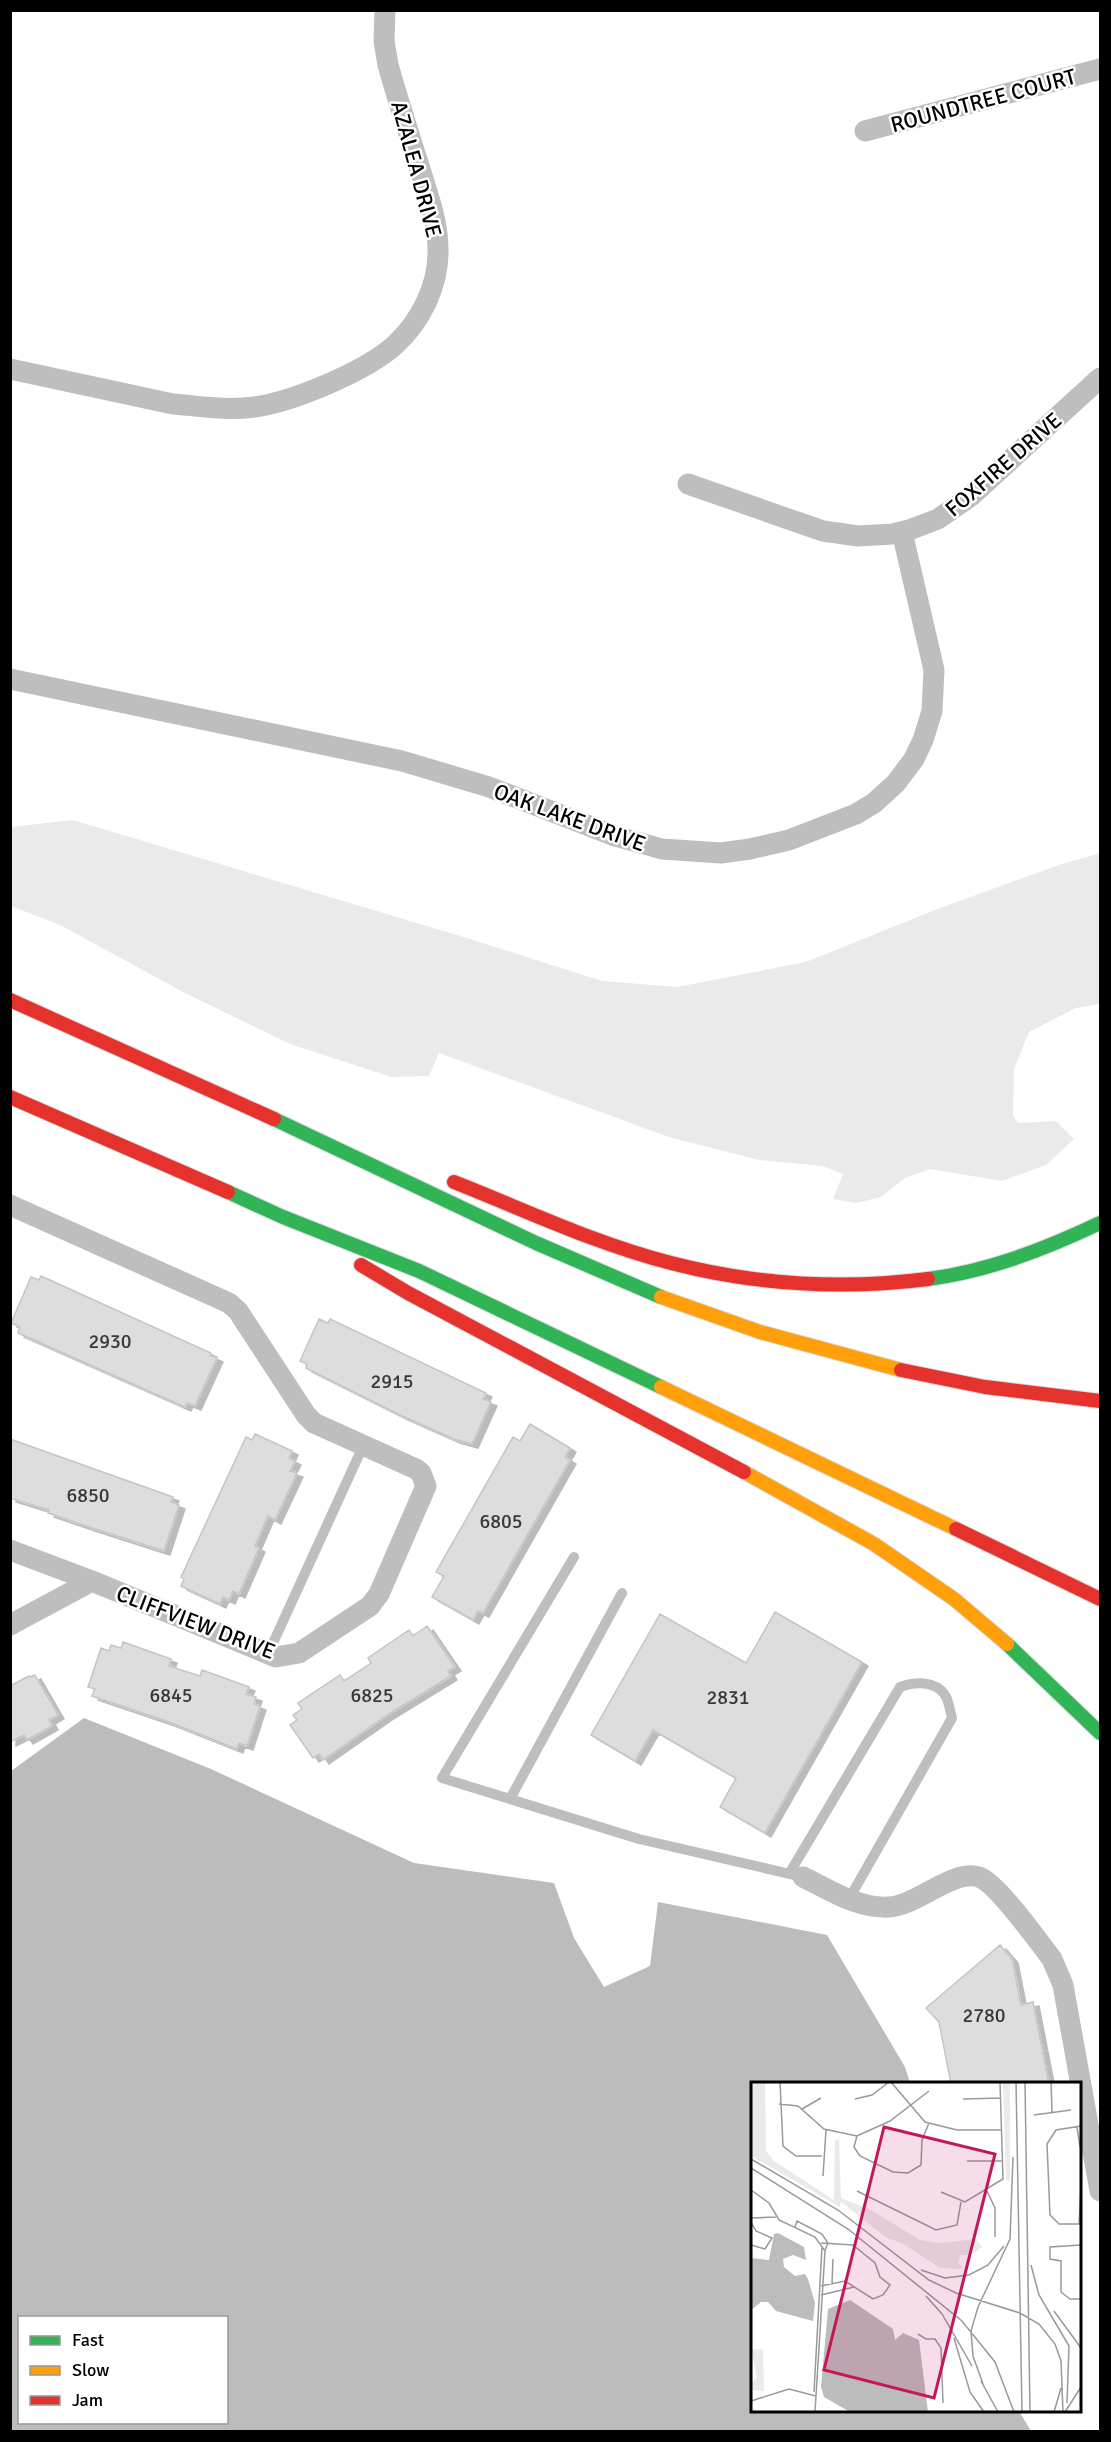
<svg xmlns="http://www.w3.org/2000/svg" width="1111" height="2442" font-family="Signika,sans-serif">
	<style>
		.green { fill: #eaeaea }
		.water { fill: #bcbcbc; fill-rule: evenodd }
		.building { fill: #ddd; stroke: #c5c5c5; stroke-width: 1.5; filter: url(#shadow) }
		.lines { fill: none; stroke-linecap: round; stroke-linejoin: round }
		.fast-casing { stroke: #dbdbdb; stroke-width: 16 }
		.slow-casing { stroke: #dbdbdb; stroke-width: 16 }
		.jam-casing { stroke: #dbdbdb; stroke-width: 16 }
		.lane { stroke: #bebebe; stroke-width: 10 }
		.street { stroke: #bebebe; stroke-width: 21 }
		.fast { stroke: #30b455; stroke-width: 14 }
		.slow { stroke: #ff9f0a; stroke-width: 14 }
		.jam { stroke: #e5322d; stroke-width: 14 }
		.labels { text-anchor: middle; stroke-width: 5; stroke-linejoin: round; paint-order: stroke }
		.number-label { font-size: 20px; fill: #373737 }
		.street-label { font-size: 22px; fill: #000; stroke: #fff }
		.inset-road { fill: none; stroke: #999; stroke-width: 1.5 }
		.view { fill: #c2185b; fill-opacity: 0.15; stroke: #c2185b; stroke-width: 3 }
		.inset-edge { fill: none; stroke: #000; stroke-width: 3 }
	</style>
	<defs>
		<filter id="shadow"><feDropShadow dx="6" dy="4" stdDeviation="0" flood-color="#0004"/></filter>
	</defs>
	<rect width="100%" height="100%" fill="#fff"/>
	<path class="green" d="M73,820L470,939L602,981L677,987L806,962L940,908L1062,864L1100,853V1004L1076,1008L1029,1032L1014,1069L1013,1115L1018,1123L1056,1121L1074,1139L1046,1165L1002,1181L930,1169L905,1178L881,1197L856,1203L833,1199L843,1174L823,1166L759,1160L669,1137L439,1053L429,1076L391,1077L290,1044L183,992L60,925L11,906V827Z"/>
	<path class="water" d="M84,1718L211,1769L414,1863L554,1883L574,1938L604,1987L650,1966L658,1902L827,1935L905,2067L910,2083L752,2084V2410L1019,2411L1031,2431H11V1771ZM20,2318H226V2422H20Z"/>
	<path class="building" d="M41,1276L211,1353L210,1355L217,1358L195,1406L187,1403L185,1407L18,1333L20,1327L11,1323L31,1277L39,1280Z
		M319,1319L328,1323L330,1319L486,1393L483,1399L491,1402L472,1444L454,1439L402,1416L306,1368L307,1364L300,1361Z
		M530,1424L570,1448L565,1457L570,1460L483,1613L478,1611L473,1620L432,1597L444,1576L436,1572L513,1437L520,1441Z
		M255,1434L292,1451L289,1458L295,1461L290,1471L297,1473L275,1520L268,1516L255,1546L259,1548L239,1594L233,1591L229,1600L223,1597L220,1604L181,1586L184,1579L181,1577L246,1437L252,1440Z
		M10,1439L173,1497L171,1502L179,1505L164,1551L92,1528L48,1513L49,1510L10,1498Z
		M775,1612L862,1662L765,1833L720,1807L736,1778L653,1730L635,1761L591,1735L660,1614L746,1663Z
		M427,1626L455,1667L448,1671L451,1676L389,1714L323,1760L319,1754L313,1758L290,1725L297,1720L293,1715L302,1709L298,1703L340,1675L344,1681L371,1663L368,1658L409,1630L413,1636Z
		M123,1642L171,1659L169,1666L200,1676L202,1670L249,1687L246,1694L256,1697L254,1704L260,1706L247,1746L239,1743L237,1749L169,1722L92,1696L95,1689L88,1687L101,1648L109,1651L111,1645L121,1648Z
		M35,1675L58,1715L49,1720L52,1726L27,1740L24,1735L10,1742V1686L29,1676L30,1677Z
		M1000,1945L1012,1959L1021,2005L1033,2002L1049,2084H951L939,2022L926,2008Z"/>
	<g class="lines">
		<defs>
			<path id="fast" d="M274,1119L536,1243L661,1297
				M228,1192L283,1217L419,1271L661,1387
				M928,1279C989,1271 1045,1249 1100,1223
				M1007,1644L1100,1733"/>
			<path id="slow" d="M661,1297L760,1332L901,1370
				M661,1387L956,1529
				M744,1472L874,1544L954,1599L1007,1644"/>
			<path id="jam" d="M10,1000L274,1119
				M10,1097L228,1192
				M454,1182C525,1210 596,1244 671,1263C756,1285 841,1290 928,1279
				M361,1265L408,1293L744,1472
				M901,1370L985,1387L1100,1401
				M956,1529L1100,1599"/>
		</defs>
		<use href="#fast" class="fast-casing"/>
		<use href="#slow" class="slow-casing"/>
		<use href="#jam" class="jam-casing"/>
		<path class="lane" d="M574,1557L442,1778L639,1839L803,1877
			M268,1654L364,1444
			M510,1799L622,1593
			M789,1874L900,1687C914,1682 935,1680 945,1695C949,1701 950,1711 952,1718L849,1899"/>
		<path class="street" d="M865,131L1100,69
			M10,369L173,404C200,406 227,411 254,407C293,402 366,371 395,345C421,321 439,285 438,249C438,221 428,196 420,169C409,135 398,100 388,65L384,41L385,10
			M688,484L823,531L858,536L893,534L909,530L938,519L971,496L1100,378
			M10,679L402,761L489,787L615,836L662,849L721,853L750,849L789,840L856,814L874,803L896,783L914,759L923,740L932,711L934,670L902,532
			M10,1205L229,1303L238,1311L306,1415L314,1423L416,1469L421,1473L426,1486L379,1594L370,1606L299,1653L276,1657L92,1581L10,1550
			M10,1625L92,1581
			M803,1877C830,1890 858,1909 889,1907C918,1905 953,1869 979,1877C997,1883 1038,1941 1052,1959L1063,1985L1100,2191"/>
		<use href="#fast" class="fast"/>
		<use href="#slow" class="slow"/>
		<use href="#jam" class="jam"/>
	</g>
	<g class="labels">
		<g class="number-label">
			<text x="110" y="1348">2930</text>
			<text x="392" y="1388">2915</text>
			<text x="88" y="1502">6850</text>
			<text x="501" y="1528">6805</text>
			<text x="171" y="1702">6845</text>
			<text x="372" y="1702">6825</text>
			<text x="728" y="1704">2831</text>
			<text x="984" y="2022">2780</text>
		</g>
		<g class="street-label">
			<text transform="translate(983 100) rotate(-15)" y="8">ROUNDTREE COURT</text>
			<text transform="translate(417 169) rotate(75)" y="8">AZALEA DRIVE</text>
			<text transform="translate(1003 464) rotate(-41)" y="8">FOXFIRE DRIVE</text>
			<text transform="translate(570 817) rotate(20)" y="8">OAK LAKE DRIVE</text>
			<text transform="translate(196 1622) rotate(21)" y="8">CLIFFVIEW DRIVE</text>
		</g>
	</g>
	<g transform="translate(751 2082)">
		<rect width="330" height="330" fill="#fff"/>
		<path d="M0,0H14L15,69L23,79L83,118L84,58L88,57L90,116L120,128L169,158L190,161L225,157L231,165L221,173H210L207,181L212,185L209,187L189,186L151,161L136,156L90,120L89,125L0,74ZM252,0H259V99L255,98ZM0,267L12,268L13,309L0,308V301L6,296Z" fill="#eaeaea"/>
		<path d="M27,151L53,165L55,178L42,173L32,177L33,185L44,194L54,192L57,197L64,221L62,239L25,229L17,220H10L0,228V176L18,178L23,152ZM99,218L142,247L144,258L152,251L168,258L177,330H99L73,315L70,305L77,227Z" fill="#bcbcbc"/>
		<path class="inset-road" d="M29,0L32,64L45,74H71M140,0L174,40L206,48H250M265,0L271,330M274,0L279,330M300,0L301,30M104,17L121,13L138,0M212,17L250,16M28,22L47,24L73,47L106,54L139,39L178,9M51,27L70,16M283,33L320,28M330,44L305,48L296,62L299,133L308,142H330M326,45L329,65M106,54L103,65L109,74L142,90L157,91L170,83L171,58L178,41M0,77L87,128L178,198L205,211L269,231L288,242L304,262L310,279L312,330M216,79H252M0,86L97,147L211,239L244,280L263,330M72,94L75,48M0,108L18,121L28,138L64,155L74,169L64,330M106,109L185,148L206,143L210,120M236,109L244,126V155M190,110L214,120L252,97L249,0M0,136L25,135M0,140L5,149L21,156L14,167L0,163M328,142L330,106M44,145L46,139L71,152L77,161L74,168M330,163L299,165V177L310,179V210L319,217H330M280,183L288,213L318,264L316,321M170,188L194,196L218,193L237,183L253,164M81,202L82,177M70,204L94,199L122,217L132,213L139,203L129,195L124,181L102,163L70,161M70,213L103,205M175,214L191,232L221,284M303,229L330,266M167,252L175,257H184L190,266L192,321M203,256L219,310L233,330M230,299L247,330M232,302L222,274L220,249L227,225L259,157L262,75M63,310L71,165M0,319L38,307L65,314M303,330L310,306M314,330L330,305"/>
		<path class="view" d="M133,45L244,72L183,316L73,288Z"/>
		<rect width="330" height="330" class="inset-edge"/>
	</g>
	<rect width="1111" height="2442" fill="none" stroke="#000000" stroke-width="24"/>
	<rect x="18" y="2316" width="210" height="108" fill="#ffffff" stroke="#999999" stroke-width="1.5"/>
	<rect x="30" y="2336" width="30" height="9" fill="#30b455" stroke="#999999" stroke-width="1.5"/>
	<text x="72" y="2346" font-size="18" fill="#000000">Fast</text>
	<rect x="30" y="2366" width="30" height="9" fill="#ff9f0a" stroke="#999999" stroke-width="1.5"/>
	<text x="72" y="2376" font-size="18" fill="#000000">Slow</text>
	<rect x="30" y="2396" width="30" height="9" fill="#e5322d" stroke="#999999" stroke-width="1.5"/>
	<text x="72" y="2406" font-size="18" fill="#000000">Jam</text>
</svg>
